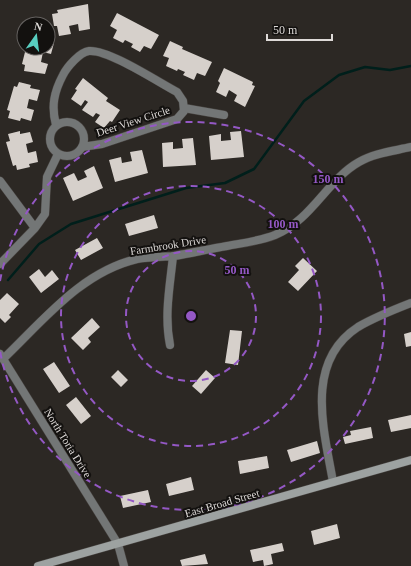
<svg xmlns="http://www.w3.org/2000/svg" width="411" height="566" font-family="'Times New Roman',serif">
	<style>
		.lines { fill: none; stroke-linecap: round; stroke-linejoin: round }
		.stream { stroke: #001f1b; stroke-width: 2.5 }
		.building { fill: #d6d0cb }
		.minor-casing { stroke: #484441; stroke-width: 9 }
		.secondary-casing { stroke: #484441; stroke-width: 9 }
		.minor { stroke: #737676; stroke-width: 8 }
		.secondary { stroke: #9da2a1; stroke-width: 8 }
		.ring { fill: none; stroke: #9458c5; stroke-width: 2; stroke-dasharray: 7 5 }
		.labels { text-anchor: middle; stroke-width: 4; stroke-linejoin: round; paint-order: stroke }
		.street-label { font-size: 11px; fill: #dedad8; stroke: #13110f }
		.centre { fill: #9458c5; stroke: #13110f; stroke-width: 2 }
		.ring-label { font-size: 12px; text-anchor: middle; font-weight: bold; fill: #9458c5; stroke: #13110f; stroke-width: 4; stroke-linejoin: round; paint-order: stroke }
	</style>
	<rect width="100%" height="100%" fill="#2c2824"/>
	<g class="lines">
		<path class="stream" d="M8,280L39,244L71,224L186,188L225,183L254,169L304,101L339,75L365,67L390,70L411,66"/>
	</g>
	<path class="building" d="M88,4L90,29L79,31L78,24L69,26L71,34L59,36L57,26H54L52,14L58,13L57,10Z
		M117,13L159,35L151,49L144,46L140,52L131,47L133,44L125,40L123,43L113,38L117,30L110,26Z
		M170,41L183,47L182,49L212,62L205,76L197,73L194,80L183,75L185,72L178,69L177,71L166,66L169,58L163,56Z
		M48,42L54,43L51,54L43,52L41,62L48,64L45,74L24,71L25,65L22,64L26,48H48Z
		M224,68L253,82L252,85L255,86L245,107L234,101L237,95L229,90L226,97L216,92L220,83L218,81Z
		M83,78L108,98L106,101L120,110L112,122L110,121L104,128L95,122L100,115L96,113L93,117L82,110L88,102L85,100L81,106L71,99L77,90L75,89Z
		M19,82L31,85L30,88L40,90L37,101L29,99L27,108L34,110L31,121L21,118L20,121L8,118L10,111L7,110L14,86L17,87Z
		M20,131V134L30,132L33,142L26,144L28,153L36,151L38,162L29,164L30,167L17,170L16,165L13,166L6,142L10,141L8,134Z
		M241,131L244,157L211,160L209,136L221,134V141L231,140L230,132Z
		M193,138L196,165L163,167L162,143L173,142V149L183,148L182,139Z
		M142,150L148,173L115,182L109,160L121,157L122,163L132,161L130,152Z
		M94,166L103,188L73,201L63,178L74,173L78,181L87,177L84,171Z
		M154,215L158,228L129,236L125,224Z
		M97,238L103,248L81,260L75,250Z
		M303,258L317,271L298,291L288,282L299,270L295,266Z
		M39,269L45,277L52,270L59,279L41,293L29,277Z
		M7,293L19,304L9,315L11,317L5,323L0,318V300Z
		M92,318L100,327L88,338L91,342L83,350L71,338Z
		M230,330L242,331L238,365L225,363Z
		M411,332V346L406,347L404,334Z
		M54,362L70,386L59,393L43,369Z
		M118,370L128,380L121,387L111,377Z
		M206,370L215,378L201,394L192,386Z
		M76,397L91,416L81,424L66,405Z
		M411,415V428L391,432L388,420Z
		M371,427L373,438L345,444L343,437L351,435L350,431Z
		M317,441L320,453L291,462L287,450Z
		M267,456L269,468L240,474L238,461Z
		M191,477L194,490L169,496L166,484Z
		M148,490L151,502L123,508L120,496Z
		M337,524L340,538L314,545L311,531Z
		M282,543L284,551L271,554L273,564L264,566L263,560L253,562L250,550Z
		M205,554L208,564L182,566L180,560Z"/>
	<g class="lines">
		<defs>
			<path id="minor" d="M184,108L224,115
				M50 139a17 17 0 1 1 34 0a17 17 0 1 1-34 0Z
				M56,125C51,106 54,92 63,75C67,67 80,52 89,51C108,49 158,82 177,92L183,101L184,111L177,119L102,144L82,147
				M0,181L35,228L0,264
				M35,228L45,214L47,177L58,154
				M170,345C164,315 170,286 173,256
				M0,354L118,544L124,566
				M3,359C43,321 81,272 137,259C149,257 162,257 174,256C192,253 209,249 227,246C243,243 260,241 275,235C312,220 327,180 359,162C374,153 394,151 411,147
				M333,482C324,430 304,362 358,327C375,317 393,310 411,303"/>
			<path id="secondary" d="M38,566L411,460"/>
		</defs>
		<use href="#minor" class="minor-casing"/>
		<use href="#secondary" class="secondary-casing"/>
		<use href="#minor" class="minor"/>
		<use href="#secondary" class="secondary"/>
	</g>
	<g class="ring">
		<circle cx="191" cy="316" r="65"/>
		<circle cx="191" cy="316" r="130"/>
		<path d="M0 281A194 194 0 1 1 0 351"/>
	</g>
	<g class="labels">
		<g class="street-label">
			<text transform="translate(133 121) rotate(-18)" y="4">Deer View Circle</text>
			<text transform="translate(168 245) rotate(-9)" y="4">Farmbrook Drive</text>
			<text transform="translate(68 443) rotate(58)" y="4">North Toria Drive</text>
			<text transform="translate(222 503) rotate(-16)" y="4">East Broad Street</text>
		</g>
	</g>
	<circle cx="191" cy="316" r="6" class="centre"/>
	<g class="ring-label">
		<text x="328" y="183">150 m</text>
		<text x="283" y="228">100 m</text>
		<text x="237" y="274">50 m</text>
	</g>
	<g transform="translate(36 36) rotate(14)"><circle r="19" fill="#13110f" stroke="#64615f"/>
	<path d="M0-3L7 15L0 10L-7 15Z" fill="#58cec0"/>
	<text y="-6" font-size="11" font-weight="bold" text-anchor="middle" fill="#dedad8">N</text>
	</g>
	<path d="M267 34v6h65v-6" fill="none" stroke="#dedad8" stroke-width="2"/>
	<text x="273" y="34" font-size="12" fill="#dedad8" stroke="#13110f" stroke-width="3" paint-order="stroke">50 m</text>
</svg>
